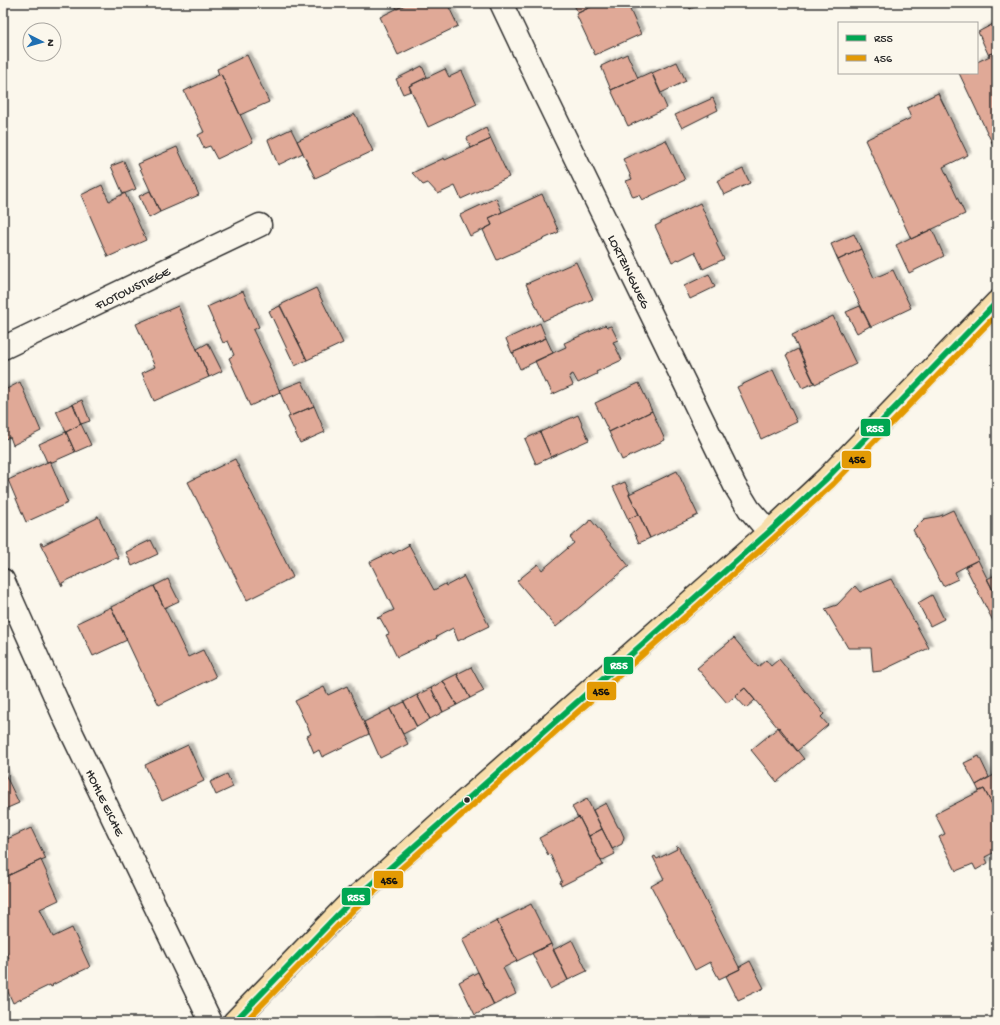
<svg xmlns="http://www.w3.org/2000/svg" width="1000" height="1025" font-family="'Gochi Hand',sans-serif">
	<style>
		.building { fill: #e0a997; stroke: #2b2b2b; filter: url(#shadow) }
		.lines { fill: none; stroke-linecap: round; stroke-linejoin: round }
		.minor-casing { stroke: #2b2b2b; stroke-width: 25 }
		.major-casing { stroke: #2b2b2b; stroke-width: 25 }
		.minor { stroke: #fbf7ec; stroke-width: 22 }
		.major { stroke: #f8deab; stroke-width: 22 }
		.bus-1-casing { stroke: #fbf7ec; stroke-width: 9 }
		.bus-2-casing { stroke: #fbf7ec; stroke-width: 9 }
		.bus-1 { stroke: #00a651; stroke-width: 6 }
		.bus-2 { stroke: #e39a04; stroke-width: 6 }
		.bus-dot { fill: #2b2b2b; stroke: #fbf7ec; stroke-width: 1.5 }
		.labels { text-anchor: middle; stroke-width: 3; stroke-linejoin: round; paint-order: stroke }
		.street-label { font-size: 13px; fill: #2b2b2b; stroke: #fbf7ec }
		.line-badge { stroke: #fbf7ec; stroke-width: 1.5 }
		.badge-label { font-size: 11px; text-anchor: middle; font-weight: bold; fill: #fff }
		.pale-badge-label { font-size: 11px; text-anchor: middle; font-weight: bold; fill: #111 }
	</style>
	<defs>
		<filter id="shadow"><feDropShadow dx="3.5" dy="-3.5" stdDeviation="1" flood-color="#0004"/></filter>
	</defs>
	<rect width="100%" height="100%" fill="#fbf7ec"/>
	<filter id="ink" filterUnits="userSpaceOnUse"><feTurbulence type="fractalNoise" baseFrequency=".025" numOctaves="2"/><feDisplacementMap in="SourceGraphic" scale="8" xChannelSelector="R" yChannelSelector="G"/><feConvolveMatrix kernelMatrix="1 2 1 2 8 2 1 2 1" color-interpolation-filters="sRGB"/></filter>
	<g filter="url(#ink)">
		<path class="building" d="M394,3H408L397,9Z
			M408,3H447L458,26L398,55L380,17Z
			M573,3H599L578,13Z
			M599,3H627L641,34L595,55L576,14Z
			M687,3H703L690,9Z
			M997,22V55L994,57L992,53L989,54L990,56H989L978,32Z
			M992,53L994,57L997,55V149H995L959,73H977V62L990,56L989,54Z
			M627,54L638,78L611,90L601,66Z
			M247,55L269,102L240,115L221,74L219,75L217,69Z
			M677,62L686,81L661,93L652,73Z
			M422,66L427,77L409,86L411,91L403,94L396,79Z
			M445,69L449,77L462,71L477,104L428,127L409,86Z
			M651,72L667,108L628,126L611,90Z
			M221,74L253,142L217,159L210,146L204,148L198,135L204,132L184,91Z
			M938,93L968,155L943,167L965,214L911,239L865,140L911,118L907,108Z
			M713,98L718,110L682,128L675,115Z
			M355,114L373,151L315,178L297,141Z
			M486,128L491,139L471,148L467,138Z
			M291,129L303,153L278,165L268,140Z
			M491,139L509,177L461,199L455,186L438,194L428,183L423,185L413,174L412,173L444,158L445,160Z
			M666,140L685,180L642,200L639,195L633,197L626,181L632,179L623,159Z
			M177,147L199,195L160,212L138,164Z
			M124,161L136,189L123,194L111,166Z
			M743,169L750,183L724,195L717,181Z
			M102,185L109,201L125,193L146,240L108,257L81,195Z
			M150,191L160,212L149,218L139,196Z
			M542,194L559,232L497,260L483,230L492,225L489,218Z
			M496,198L502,212L489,218L492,225L470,236L460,215Z
			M700,203L718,242L716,243L724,259L703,269L695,252L679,260L678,259L672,262L655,226L661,223V222Z
			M932,229L944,256L909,273L896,245L910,238L911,239Z
			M854,234L861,249L838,260L831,244Z
			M861,249L874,278L893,270L911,308L871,327L838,260Z
			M576,262L593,299L543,321L526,284Z
			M709,274L715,287L690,299L684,286Z
			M316,288L343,343L307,360L280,305Z
			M243,291L259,327L253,330L270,365L269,366L280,392L250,406L229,358L234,355L228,341L223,343L207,307Z
			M178,306L209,377L154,401L142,373L155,367L136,324Z
			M280,306L307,360L295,366L269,311Z
			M860,306L870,326L857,333L846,312Z
			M833,316L856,364L815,384L792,335Z
			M540,323L546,338L512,353L506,339Z
			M605,325L607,327L611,326L618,340L613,342L622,360L596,372L597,374L578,383L573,374L569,376L573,385L551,395V394L552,393L547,382L545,383L535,361L566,347L564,343Z
			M546,338L553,353L520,369L513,353H512Z
			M208,343L222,371L209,377L197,349Z
			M798,349L814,383L802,388L786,355Z
			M773,370L797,422L761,439L737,387Z
			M302,381L314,406L290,416L279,390Z
			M20,382L41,431L13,445L10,437L3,440V391Z
			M639,383L652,411L609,432L595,403Z
			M82,400L90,421L81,424L73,404Z
			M73,404L81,424L66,432L56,411Z
			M314,406L325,432L300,443L288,417Z
			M652,411L665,440L622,460L609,432Z
			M578,415L589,440L551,457L540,432Z
			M81,424L91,445L75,452L66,432Z
			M66,432L75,452L50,463V461L47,462L39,444Z
			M540,432L551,457L536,464L525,439Z
			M235,459L293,577L247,600L188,482Z
			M50,461L68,503L26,522L8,480Z
			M677,471L698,515L650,538L629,494Z
			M625,482L630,493L629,494L639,514L628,519L613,487Z
			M953,510L978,560L955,572L958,579L943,586L913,530L924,519L940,516Z
			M639,514L650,538L639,543L628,519Z
			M97,516H98L119,559H117L116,557L62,583L63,586H62L40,543H42L43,545L97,518Z
			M591,520L629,566L556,627L517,581L538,564L542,570L574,543L570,538Z
			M151,540L158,554L132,566L126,552Z
			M408,543L434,590L445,584L446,586L463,577V575L489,626L458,641L453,628L436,637L437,638L397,657L386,635L389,634L380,618L378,619L377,618L394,610L370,562L391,552L393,554L409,545Z
			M978,560L997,598V624L995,625L965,566Z
			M997,574V598L987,579Z
			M168,579L179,601L164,608L154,586Z
			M891,579L929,648L881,671L873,672L871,648H848L825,609L837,605L855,586L860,592Z
			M154,586L188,657L203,650L216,677L159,705L145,679L111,607Z
			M932,595L944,619L930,626L918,603Z
			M111,607L127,640L93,656L77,623Z
			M734,638L758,667L766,660L771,666L779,659L824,714L821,717L828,725L797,751L745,688L727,703L697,668Z
			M471,667L484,691L470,698L457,674Z
			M457,674L470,698L457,705L443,681Z
			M443,681L457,705L443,712L431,688Z
			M347,686L369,734L322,757L319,750L314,753L307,736L311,734L295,701L324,687L328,695Z
			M431,688L443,712L430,719L417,695Z
			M745,688L755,700L746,708L735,696Z
			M417,695L430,719L417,727L404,702Z
			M404,702L417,727L403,734L390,709Z
			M390,709L408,744L380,758L364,722Z
			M779,727L804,759L777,782L751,750Z
			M188,745L204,781L162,801L145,765Z
			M979,756L989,777L976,785L964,763Z
			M3,772H4L19,803L3,810Z
			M227,774L233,787L216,795L210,782Z
			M994,775L997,782V809L995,810L984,789L979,791L976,785Z
			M984,789L997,814V851L985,857L988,863L976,870L973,864L956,871L939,837L945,834L935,814Z
			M587,799L602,829L589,836L579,817L578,818L572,807Z
			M606,803L618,827L620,828L624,837L622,844L612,849L593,810Z
			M579,817L603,865L561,886L560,882L562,881L550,854L548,855L539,838Z
			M31,828L46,859L41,861V860L3,878V841Z
			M602,829L615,854L601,861L589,836Z
			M678,846L740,969L719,979L710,962L695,970L651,886L664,879L653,857L655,856L657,859L677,849L676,847Z
			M41,860L59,900L40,909L53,937L72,928L90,967L52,985L53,986L51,987L50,985L13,1003L3,981V961L9,958L3,945V878Z
			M531,904L551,944L517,961L497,921Z
			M497,921L517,961L503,968L516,994L494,1005L462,939Z
			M572,940L587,971L568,980L553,950Z
			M551,944L568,980L550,989L532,953Z
			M750,961L764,988L738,1000L726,976L740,969L739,967Z
			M478,972L494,1005L475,1015L459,982Z
			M444,1020H450V1022L372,1021Z"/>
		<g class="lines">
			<defs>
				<path id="minor" d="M501,3L545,96L735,486L749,509L769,532
					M3,348L260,225
					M3,580L66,721L211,1022"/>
				<path id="major" d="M234,1022L350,902L381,876L451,813L769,532L827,478L997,302"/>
			</defs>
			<use href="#minor" class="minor-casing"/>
			<use href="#major" class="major-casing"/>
			<use href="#minor" class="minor"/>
			<use href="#major" class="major"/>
			<defs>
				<path id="bus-1" d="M234,1022L350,902L381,876L769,532L827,478L997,302"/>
				<path id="bus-2" d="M245,1022L355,908L386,882L774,538L833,484L997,314"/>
			</defs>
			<use href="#bus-1" class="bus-1-casing"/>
			<use href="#bus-2" class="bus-2-casing"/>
			<use href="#bus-1" class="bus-1"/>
			<use href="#bus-2" class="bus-2"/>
		</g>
	</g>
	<circle class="bus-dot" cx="467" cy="800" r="3.5"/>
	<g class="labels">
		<g class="street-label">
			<text transform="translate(630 271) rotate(64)" y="5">LORTZINGWEG</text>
			<text transform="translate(132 287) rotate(-26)" y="5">FLOTOWSTIEGE</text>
			<text transform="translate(106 802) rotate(64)" y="5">HOHLE EICHE</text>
		</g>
	</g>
	<g class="line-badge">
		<rect x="860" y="418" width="31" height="19" rx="4" fill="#00a651"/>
		<rect x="841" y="450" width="31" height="19" rx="4" fill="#e39a04"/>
		<rect x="603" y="656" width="31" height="19" rx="4" fill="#00a651"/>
		<rect x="586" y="681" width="31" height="20" rx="4" fill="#e39a04"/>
		<rect x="373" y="870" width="31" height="19" rx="4" fill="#e39a04"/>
		<rect x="341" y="887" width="30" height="19" rx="4" fill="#00a651"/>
	</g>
	<g class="badge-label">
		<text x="875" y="432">R55</text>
		<text x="619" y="669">R55</text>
		<text x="356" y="901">R55</text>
	</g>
	<g class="pale-badge-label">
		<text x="857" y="463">456</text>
		<text x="601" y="695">456</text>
		<text x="389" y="884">456</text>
	</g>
	<rect width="1000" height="1025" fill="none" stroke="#fbf7ec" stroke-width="16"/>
	<rect x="8" y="8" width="984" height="1009" fill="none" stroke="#2b2b2b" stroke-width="1.5" filter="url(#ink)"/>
	<rect x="838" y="22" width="140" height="52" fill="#fbf7ec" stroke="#a8a59f"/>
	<rect x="846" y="35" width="20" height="6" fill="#00a651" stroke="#a8a59f"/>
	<text x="874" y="42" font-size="12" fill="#2b2b2b">R55</text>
	<rect x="846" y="55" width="20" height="6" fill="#e39a04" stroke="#a8a59f"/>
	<text x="874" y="62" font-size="12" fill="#2b2b2b">456</text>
	<g transform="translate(42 42) rotate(96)"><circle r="19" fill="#fbf7ec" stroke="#a8a59f"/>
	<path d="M0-3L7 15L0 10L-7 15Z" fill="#1f6fb2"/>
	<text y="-6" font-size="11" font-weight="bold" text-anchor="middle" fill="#2b2b2b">N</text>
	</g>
</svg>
